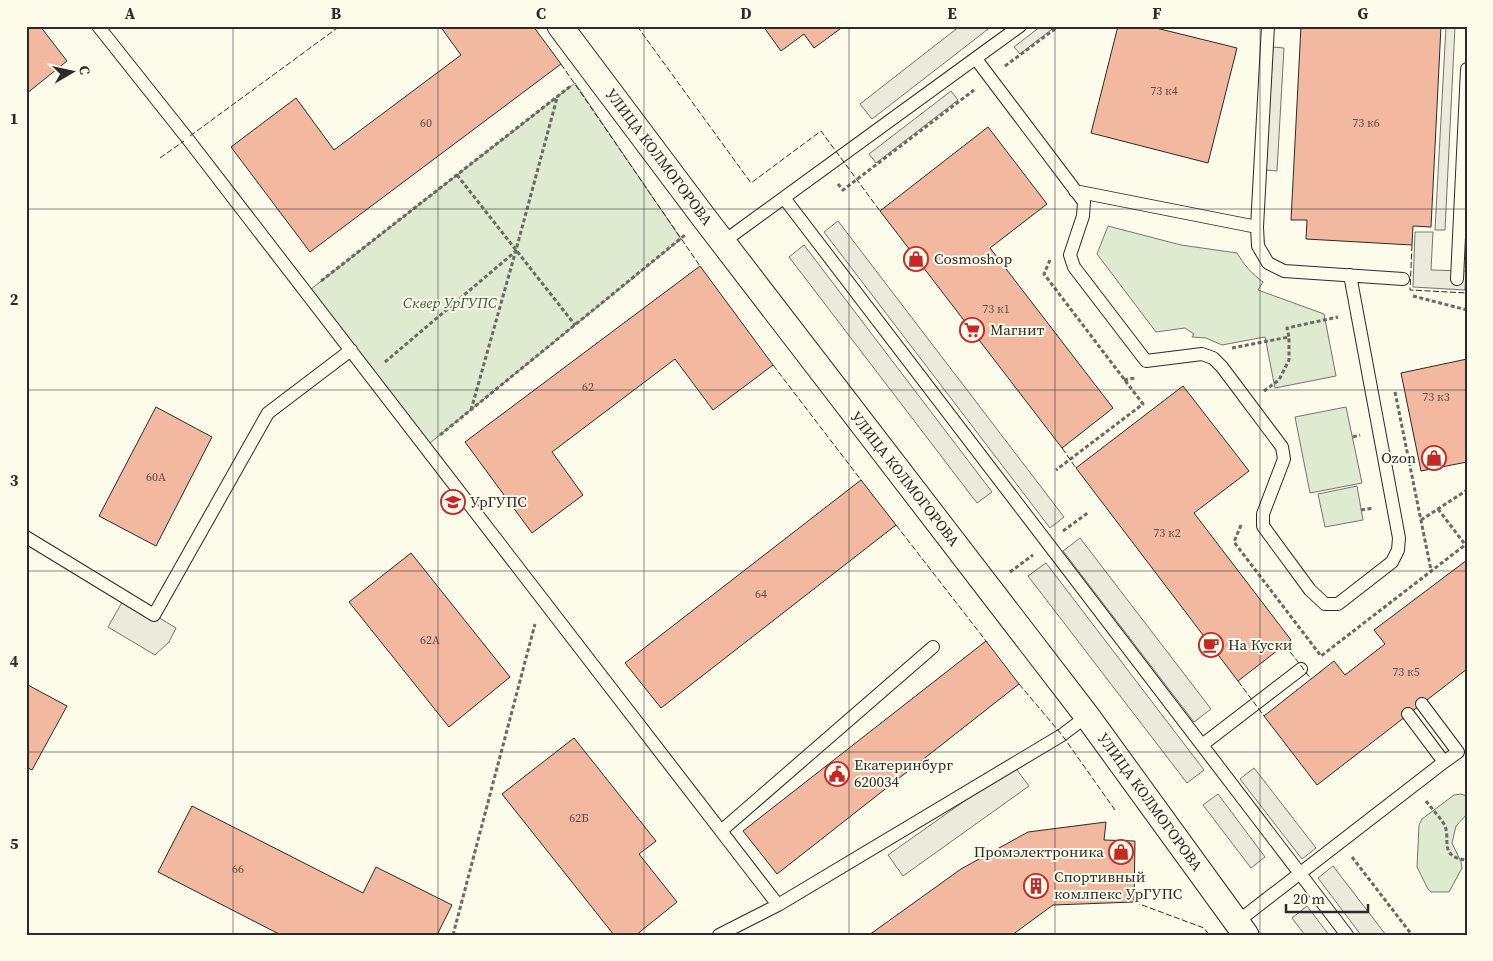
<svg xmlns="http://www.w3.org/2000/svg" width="1493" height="961" font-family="'Source Serif 4',serif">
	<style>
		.green { fill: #deebd1; stroke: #74746e }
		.parking { fill: #eceadb; stroke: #74746e }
		.building { fill: #f2b8a0; stroke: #2b2b2b }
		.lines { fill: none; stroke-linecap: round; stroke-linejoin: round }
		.service-casing { stroke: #2b2b2b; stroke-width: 14 }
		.minor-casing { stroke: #2b2b2b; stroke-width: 27 }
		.path { stroke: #6a6964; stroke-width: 3; stroke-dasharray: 4 2.5; stroke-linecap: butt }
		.service { stroke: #fdfbea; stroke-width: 12 }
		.minor { stroke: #fdfbea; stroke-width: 25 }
		.fence { stroke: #2b2b2b; stroke-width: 1; stroke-dasharray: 6 2.5; stroke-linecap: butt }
		.grid { fill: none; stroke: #2b2b2b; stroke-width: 1; stroke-opacity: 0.55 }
		.labels { text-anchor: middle; stroke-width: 4; stroke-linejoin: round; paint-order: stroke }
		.number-label { font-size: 12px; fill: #5d4e48 }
		.street-label { font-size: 15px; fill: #2b2b2b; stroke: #fdfbea }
		.poi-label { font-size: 15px; fill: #2b2b2b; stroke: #fdfbea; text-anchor: start }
		.park-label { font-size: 15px; font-style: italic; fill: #34623c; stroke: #fdfbea }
		.neatline { fill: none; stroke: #2b2b2b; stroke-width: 2 }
		.grid-label { font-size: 16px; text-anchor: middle; font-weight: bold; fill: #2b2b2b }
	</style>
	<rect width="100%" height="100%" fill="#fdfbea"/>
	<path class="green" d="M575,83L681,239L425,447L306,293Z
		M1108,226L1181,245L1237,253C1244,265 1252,274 1263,282L1258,290L1324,314L1336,376L1275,388L1265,337L1222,345L1206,338L1192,337L1194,334L1185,328L1156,332L1097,254Z
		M1346,407L1362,483L1310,493L1295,417Z
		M1357,486L1363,520L1325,527L1318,494Z
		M1461,794L1467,796V814L1456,826L1452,843L1461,862L1462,868L1449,892H1431L1428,889L1417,867L1419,825L1422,819L1454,795Z"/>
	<path class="parking" d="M960,26H992L872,119L860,104Z
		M1041,26H1056L1020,54L1014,47Z
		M1446,26H1455L1445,230H1435Z
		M1273,47L1284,48L1277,171L1266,170Z
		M951,91L958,100L876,163L869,154Z
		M838,221L1064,517L1050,528L824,232Z
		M1415,232H1433L1431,270L1466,271L1465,290L1413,287Z
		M804,245L992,492L977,503L789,257Z
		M1080,538L1211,709L1194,722L1063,551Z
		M1046,563L1204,770L1187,783L1028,576Z
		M125,597L176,628L169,642L155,655L108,627Z
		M1014,766L1029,786L903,876L888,855Z
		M1254,768L1316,848L1302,859L1240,779Z
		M1218,794L1265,857L1251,868L1203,805Z
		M1333,866L1386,935H1361L1318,878Z
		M1307,906L1329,935H1305L1292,918Z"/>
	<path class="building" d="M31,26H40L67,61L26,94V30Z
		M440,26H533L561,64L310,252L231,147L296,98L334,150L461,55Z
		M763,26H844L814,48L804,34L781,51Z
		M1118,26H1148L1237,48L1208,163L1091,133Z
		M1301,26H1441L1431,227L1413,226L1412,245L1306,239L1307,220H1291Z
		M988,127L1047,204L990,248L1113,408L1062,448L880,211Z
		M700,266L773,365L713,410L675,359L552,452L583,495L532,533L465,442Z
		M1467,359V462L1421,471L1401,373Z
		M1183,386L1249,471L1194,513L1291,640L1238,681L1076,468Z
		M156,407L212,437L156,546L99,516Z
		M861,480L896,525L661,708L625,663Z
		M411,553L510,677L449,727L349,602Z
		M1467,560V669L1317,785L1264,716L1334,661L1345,675L1385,644L1374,630Z
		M986,641L1019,684L777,874L743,831Z
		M26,684L67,706L32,770L26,767Z
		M574,738L656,841L639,854L677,902L636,935H614L502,794Z
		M192,806L363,893L376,867L452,905L437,935H281L158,872Z
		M1106,822L1104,840L1135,841L1134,902L1053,905L1012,935H869L961,869L1028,832Z"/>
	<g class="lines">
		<defs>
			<path id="service" d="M98,26L187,138L778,905
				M1268,26L1257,227L1258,246L1268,263L1284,271L1403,279
				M976,59L1084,202L1083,216L1070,255L1074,267L1146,361L1202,354L1213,358L1222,367L1282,447L1284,459L1263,514V526L1310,590L1325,604H1338L1392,562L1398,550L1399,538L1350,275
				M1075,191L1257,227
				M784,198L1347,935
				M723,242L1020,26
				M1457,279L1467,69
				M26,537L154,615L268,413L351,350
				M1422,704L1458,752L1444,762
				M1202,745L1301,669
				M721,831L933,647
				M1237,922L1444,762L1408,714
				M719,935L778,905L1062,735L1087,716"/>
			<path id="minor" d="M560,26L705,219L1087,716L1246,935"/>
		</defs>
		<use href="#service" class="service-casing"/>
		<use href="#minor" class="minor-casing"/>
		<path class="path" d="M1005,66L1059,26
			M457,175L575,325
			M838,184L843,190L974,90
			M1050,260L1044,274L1143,404L1056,470
			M321,281L572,85
			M1413,296L1467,310
			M1232,348L1289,337L1287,328L1338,317
			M385,362L516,251
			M1124,380L1135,378
			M1264,391L1279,380L1289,360V337
			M1395,392L1431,570
			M471,410L516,250L557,98
			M440,435L685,235
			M1353,437L1360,435
			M1438,509L1467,547
			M1361,510L1373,508
			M1421,520L1467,490
			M1241,525L1234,542L1321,656L1465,545
			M1063,531L1089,512
			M1010,572L1033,555
			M1426,801C1432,809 1439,816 1444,824C1452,838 1437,857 1467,860
			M1352,857L1412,935
			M453,935L535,624"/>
		<use href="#service" class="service"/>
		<use href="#minor" class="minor"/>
		<path class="fence" d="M637,26L751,183L821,131L880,211
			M561,64L700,266
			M190,136L340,26
			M160,158L184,141
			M1412,245L1410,290L1467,293
			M773,365L861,480
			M1062,448L1076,468
			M896,525L986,641
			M1285,645L1311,679
			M1238,681L1264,716
			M1019,684L1062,735L1115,810
			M1134,902L1204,928L1209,935"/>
	</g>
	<path class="grid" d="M233,26V935M438,26V935M644,26V935M849,26V935M1055,26V935M1260,26V935M26,209H1467M26,390H1467M26,571H1467M26,752H1467"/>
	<defs>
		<symbol id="shop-ring" viewBox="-11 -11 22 22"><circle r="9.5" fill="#fdfbea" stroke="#c62828" stroke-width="1.5"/><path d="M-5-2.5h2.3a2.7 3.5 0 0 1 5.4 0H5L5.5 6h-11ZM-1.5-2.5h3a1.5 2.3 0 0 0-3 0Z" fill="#c62828"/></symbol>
		<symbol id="supermarket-ring" viewBox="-11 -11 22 22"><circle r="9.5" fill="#fdfbea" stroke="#c62828" stroke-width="1.5"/><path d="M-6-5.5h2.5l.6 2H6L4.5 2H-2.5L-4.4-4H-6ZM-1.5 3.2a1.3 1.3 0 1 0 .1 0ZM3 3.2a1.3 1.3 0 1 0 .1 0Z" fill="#c62828"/></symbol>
		<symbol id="university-ring" viewBox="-11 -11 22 22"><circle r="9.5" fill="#fdfbea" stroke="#c62828" stroke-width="1.5"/><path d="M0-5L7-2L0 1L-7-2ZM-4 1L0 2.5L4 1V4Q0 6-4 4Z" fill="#c62828"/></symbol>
		<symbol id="cafe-ring" viewBox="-11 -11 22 22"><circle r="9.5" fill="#fdfbea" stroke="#c62828" stroke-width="1.5"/><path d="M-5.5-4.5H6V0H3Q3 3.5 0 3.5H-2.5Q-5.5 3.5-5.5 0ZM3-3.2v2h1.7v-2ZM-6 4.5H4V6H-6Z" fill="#c62828"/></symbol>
		<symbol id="civic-ring" viewBox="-11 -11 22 22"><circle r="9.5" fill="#fdfbea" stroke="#c62828" stroke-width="1.5"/><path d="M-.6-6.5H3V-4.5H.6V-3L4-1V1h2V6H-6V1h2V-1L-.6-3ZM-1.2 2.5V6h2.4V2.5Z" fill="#c62828"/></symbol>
		<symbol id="building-ring" viewBox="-11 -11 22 22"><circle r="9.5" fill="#fdfbea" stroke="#c62828" stroke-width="1.5"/><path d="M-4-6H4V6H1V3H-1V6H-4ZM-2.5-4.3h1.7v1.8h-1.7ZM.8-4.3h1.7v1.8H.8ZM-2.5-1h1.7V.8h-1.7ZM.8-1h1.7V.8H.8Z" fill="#c62828"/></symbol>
	</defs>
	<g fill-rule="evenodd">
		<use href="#shop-ring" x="902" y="245" width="28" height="28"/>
		<use href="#supermarket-ring" x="958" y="316" width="28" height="28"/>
		<use href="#shop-ring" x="1420" y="444" width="28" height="28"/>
		<use href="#university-ring" x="439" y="488" width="28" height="28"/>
		<use href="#cafe-ring" x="1197" y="631" width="28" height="28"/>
		<use href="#civic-ring" x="823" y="760" width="28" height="28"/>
		<use href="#shop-ring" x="1107" y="838" width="28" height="28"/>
		<use href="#building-ring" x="1022" y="872" width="28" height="28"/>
	</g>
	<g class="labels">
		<g class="number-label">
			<text x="1164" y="95">73 к4</text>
			<text x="426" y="127">60</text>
			<text x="1366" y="127">73 к6</text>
			<text x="996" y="313">73 к1</text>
			<text x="588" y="391">62</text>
			<text x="1436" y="401">73 к3</text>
			<text x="156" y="481">60А</text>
			<text x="1167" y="537">73 к2</text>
			<text x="761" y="598">64</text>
			<text x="430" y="644">62А</text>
			<text x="1406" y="676">73 к5</text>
			<text x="579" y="822">62Б</text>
			<text x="238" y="873">66</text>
		</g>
		<g class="street-label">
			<text transform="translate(659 157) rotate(53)" y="5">УЛИЦА КОЛМОГОРОВА</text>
			<text transform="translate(905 479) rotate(52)" y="5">УЛИЦА КОЛМОГОРОВА</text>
			<text transform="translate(1150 802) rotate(54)" y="5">УЛИЦА КОЛМОГОРОВА</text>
		</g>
		<g class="poi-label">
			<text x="934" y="264">Cosmoshop</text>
			<text x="990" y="335">Магнит</text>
			<text x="1416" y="463" text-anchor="end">Ozon</text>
			<text x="470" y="507">УрГУПС</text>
			<text x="1228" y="650">На Куски</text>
			<text x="854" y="770">Екатеринбург<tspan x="854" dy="17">620034</tspan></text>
			<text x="1104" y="857" text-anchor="end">Промэлектроника</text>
			<text x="1054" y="882">Спортивный<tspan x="1054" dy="17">комлпекс УрГУПС</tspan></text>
		</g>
		<g class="park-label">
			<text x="450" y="308">Сквер УрГУПС</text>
		</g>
	</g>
	<rect width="1493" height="961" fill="none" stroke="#fdfbea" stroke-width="55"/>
	<g transform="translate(72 72) rotate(81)" stroke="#fdfbea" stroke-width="4" paint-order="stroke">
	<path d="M0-4L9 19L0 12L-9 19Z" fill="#2b2b2b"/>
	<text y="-8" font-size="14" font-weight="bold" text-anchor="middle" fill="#2b2b2b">С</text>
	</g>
	<path d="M1286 904v8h82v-8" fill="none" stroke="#2b2b2b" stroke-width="2.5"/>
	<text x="1293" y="904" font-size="15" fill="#2b2b2b" stroke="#fdfbea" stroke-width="4" paint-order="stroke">20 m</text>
	<rect x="28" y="28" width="1438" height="906" class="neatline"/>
	<g class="grid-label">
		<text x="130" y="19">A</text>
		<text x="336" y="19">B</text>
		<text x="541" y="19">C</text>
		<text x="746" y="19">D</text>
		<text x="952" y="19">E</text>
		<text x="1157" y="19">F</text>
		<text x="1363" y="19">G</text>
		<text x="14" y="124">1</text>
		<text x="14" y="305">2</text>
		<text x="14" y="486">3</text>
		<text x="14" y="667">4</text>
		<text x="14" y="849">5</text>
	</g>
</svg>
